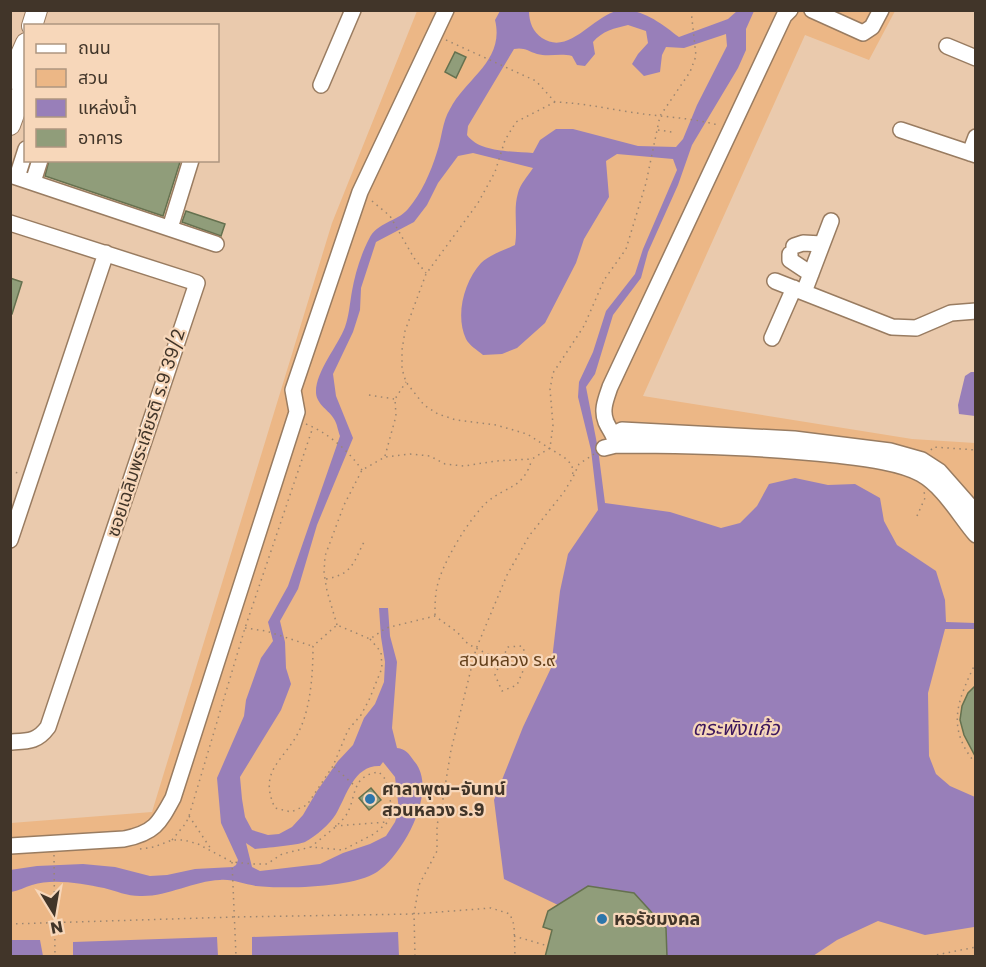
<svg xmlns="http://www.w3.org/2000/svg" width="986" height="967" font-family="Poppins,'Noto Sans Thai',sans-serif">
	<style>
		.green { fill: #ecb786 }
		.water { fill: #987fb9; fill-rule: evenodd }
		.building { fill: #909d7a; stroke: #65714f; stroke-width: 1.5 }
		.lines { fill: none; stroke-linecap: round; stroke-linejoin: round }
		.minor-casing { stroke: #997c61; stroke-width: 18 }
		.major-casing { stroke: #997c61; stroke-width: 22 }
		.path { stroke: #9c8670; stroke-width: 1.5; stroke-dasharray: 1.5 4.5; stroke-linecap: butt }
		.minor { stroke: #fff; stroke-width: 15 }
		.major { stroke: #fff; stroke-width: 20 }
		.poi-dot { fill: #2e76aa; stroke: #f7d7ba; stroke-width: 2 }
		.labels { text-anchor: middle; stroke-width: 4.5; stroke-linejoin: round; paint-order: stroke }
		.street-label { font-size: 18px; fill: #413529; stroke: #f7d7ba }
		.park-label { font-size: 18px; fill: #633f1a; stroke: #f7d7ba }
		.poi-label { font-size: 18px; font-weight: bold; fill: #413529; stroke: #f7d7ba; text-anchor: start }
		.water-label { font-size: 20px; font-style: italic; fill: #3c175d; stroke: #f7d7ba }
	</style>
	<rect width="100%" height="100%" fill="#eacaad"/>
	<path class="green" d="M417,11H895L869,60L805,35L643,396L912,439L975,443V956H11V823L152,812L332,223Z"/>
	<path class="water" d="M500,11H529C529,22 533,32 542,38C569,56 593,16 617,11C640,6 662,24 679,37L728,19L737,11H754L746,29V50L738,68L692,145L678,185L648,252L641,278L613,315L595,374L586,387L598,449L605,503L670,512L721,528L740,523L757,506L769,484L795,478L828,485L855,484L880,498L884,521L897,545L936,571L945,600L946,622L975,623V629H945L928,693L929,756L936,774L950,786L975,797L974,927L925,935L878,921L837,940L813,956H667L666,928L634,893L588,886L558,905L504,879L494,800L523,727L551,668L560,591L568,554L598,510L591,450L578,397L579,382L593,352L606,311L635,274L643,249L677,170L673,159L617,154L606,161L609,197L584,239L576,263L545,323L517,348L502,354L483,355C477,350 469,345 466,339C455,315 464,282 481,263C489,255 505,250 515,245C518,228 513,209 518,193C520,184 528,176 533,168L473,153L458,156L438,183L427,205L414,222L376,242L361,288L360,310L353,332L333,374L336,396L353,438L317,525L298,589L280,621L285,642L286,668L291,684L281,710L240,777L242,799L245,817L252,830L268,835L279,834L292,827L303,815L317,791L338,761L353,745L364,718L375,704L384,682L385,662L381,637L379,608H388L390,636L397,662L392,728L397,748C406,749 409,754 414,761C439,789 404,854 377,872C353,888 284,889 256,886C243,884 233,879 220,880C193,881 167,897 140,896C127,896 116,891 104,888C82,884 54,878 32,885C25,887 18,891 11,892L10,870L37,866L83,864L115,867L150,876L167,875L195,869L233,867L236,865L238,860L221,823L217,778L244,716L246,700L261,658L273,641L268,622L288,586L340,436C338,431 337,423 334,419C329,410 317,405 316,393C315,372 338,346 345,327C349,316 350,302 352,291C355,274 361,254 369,239C377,222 397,222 408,209C421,194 431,172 437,152C442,138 442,122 450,109C466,78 505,61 495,20ZM628,25L646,31L648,43L638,54L632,64L644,76L660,72L662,55L666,47L684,48L726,34L727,46L697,105L683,139L676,147L638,146L573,129H556L540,140L533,153C513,151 480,153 467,135L468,126L514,49C524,47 528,51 537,54C549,57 560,53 572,56L577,65L585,66L595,54L593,42C602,31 615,28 628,25ZM383,762L395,777L399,810L395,822L386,836L370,844L343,853L320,864L260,871L252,867L246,843L255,849C264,848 299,845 305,842C316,836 330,824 336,814C347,795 354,765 380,766Z
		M971,372H975V416L959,414L958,405L965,376Z
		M398,932L399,956H252V937Z
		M217,937L218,956H73V942Z
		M11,940H40L43,956H11Z"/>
	<path class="building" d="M455,52L466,57L456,78L445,72Z
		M49,160H174L180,162L163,216L45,176Z
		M186,211L225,224L221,236L182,222Z
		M10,278L22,282L12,314H10Z
		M975,686V756L964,735L960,720L962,706L968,693Z
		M371,788L381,800L369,810L359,798Z
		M588,886L634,893L666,928L667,957H545L552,930L543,927L548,911Z"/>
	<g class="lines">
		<defs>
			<path id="minor" d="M812,10L863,33L872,27L881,10
				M947,46L976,58
				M321,85L353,10
				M901,130L976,155
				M970,153L976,137
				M10,175L216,244
				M17,177L26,149
				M33,182L40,160
				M10,223L197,283L48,727C37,742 28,741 10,742
				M170,228L191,160
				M794,246L803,243L822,244
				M790,254V260L811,274
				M775,281L892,327L916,328L951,313L976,311
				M804,292L831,221
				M772,338L794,288
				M614,434L622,430L794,439L890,451L922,460L939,471L976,513
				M616,445C690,445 763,447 836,455C860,458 900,462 921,474C944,487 959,515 976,535
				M604,448L616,445C615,435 610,431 606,422C601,410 606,399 610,387L784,16L790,10
				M10,540L106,253
				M10,846L124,839C154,833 159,824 173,798L297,412L293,390L360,192L446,10"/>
			<path id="major" d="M32,26L37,10
				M10,79L26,43
				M10,125L26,81"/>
		</defs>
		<use href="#minor" class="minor-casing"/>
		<use href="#major" class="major-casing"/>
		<path class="path" d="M446,40L536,81L555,102C581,103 604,108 630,112C659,117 689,117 718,125
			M555,102L516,122L505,140L495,172L478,203L426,274L405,331L402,350V369L406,382L424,405L438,414L456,420L496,425L527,434L565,458L572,465L573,476
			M658,130L672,132
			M372,201L390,216L414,258L426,273
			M369,395L394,399
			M306,424C328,433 348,450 362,470
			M931,450L933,447L976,450
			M385,456L396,416L395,399L406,382
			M10,471L18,473
			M917,516L925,498L924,491
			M326,579C353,574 353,563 365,540
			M435,615C435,606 435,596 437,587C442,563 469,519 487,502C507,485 523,490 532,459
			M337,625L327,591L324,573L325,556L344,505L362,470L385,457L410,454L430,456L445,464L464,466L496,461L532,459L550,448L553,425L550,389L553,373L584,326L604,280L626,249L646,183L660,116L690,72L696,56L691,10
			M245,628L266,631L312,646
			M370,639L381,652L382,668L369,700L361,715L348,730L333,766L307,805L291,812L275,808C257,769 286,760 300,729C311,706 313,671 313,646L337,625L370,639L386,628L435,616L457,632L468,644L501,661L495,675L502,691L517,685L528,659L522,646L508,647L501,661
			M976,662C958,700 945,727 976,764
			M334,767L355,786
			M189,816L211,849
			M335,826L387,822
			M172,840L186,823L189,816L245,628L313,427
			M140,849L154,847L172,840H184L198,844L232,862L253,864H267L282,854L311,847L343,850L374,834L388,822L392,809L386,780L379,772C348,776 358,801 344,818C335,829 322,837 311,847
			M54,855L55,956
			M232,862L236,956
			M10,924L234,917L414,914L491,908L510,914L514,925L515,956
			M514,936L548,946
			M415,956L414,914L419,885L437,851V825L442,805L451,750L476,649L507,575L529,536L564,492L573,477L579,464L594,454
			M931,956L976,947"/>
		<use href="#minor" class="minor"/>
		<use href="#major" class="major"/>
	</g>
	<g class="poi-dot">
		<circle cx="370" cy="799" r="6"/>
		<circle cx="602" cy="919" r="6"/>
	</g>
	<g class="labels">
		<g class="street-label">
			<text transform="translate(146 433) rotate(-72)" y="6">ซอยเฉลิมพระเกียรติ ร.9 39/2</text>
		</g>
		<g class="park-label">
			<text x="507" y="666">สวนหลวง ร.๙</text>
		</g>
		<g class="poi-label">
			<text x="382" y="795">ศาลาพุฒ-จันทน์<tspan x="382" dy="21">สวนหลวง ร.9</tspan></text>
			<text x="614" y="925">หอรัชมงคล</text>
		</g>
		<g class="water-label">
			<text x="736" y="735">ตระพังแก้ว</text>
		</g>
	</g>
	<rect width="986" height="967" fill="none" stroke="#413529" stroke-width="24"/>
	<rect x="24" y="24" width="195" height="138" fill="#f7d7ba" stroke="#ae9680" stroke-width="1.5"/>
	<rect x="36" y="44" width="30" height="9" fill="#ffffff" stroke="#ae9680" stroke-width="1.5"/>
	<text x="78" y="54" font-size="18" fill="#413529">ถนน</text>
	<rect x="36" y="69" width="30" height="18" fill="#ecb786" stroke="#ae9680" stroke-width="1.5"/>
	<text x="78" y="84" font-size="18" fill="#413529">สวน</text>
	<rect x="36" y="99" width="30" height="18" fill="#987fb9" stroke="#ae9680" stroke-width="1.5"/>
	<text x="78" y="114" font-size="18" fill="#413529">แหล่งน้ำ</text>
	<rect x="36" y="129" width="30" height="18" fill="#909d7a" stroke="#ae9680" stroke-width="1.5"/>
	<text x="78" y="144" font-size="18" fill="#413529">อาคาร</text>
	<g transform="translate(54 913) rotate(169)" stroke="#f7d7ba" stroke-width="4.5" paint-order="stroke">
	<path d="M0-4.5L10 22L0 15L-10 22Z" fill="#413529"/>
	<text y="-9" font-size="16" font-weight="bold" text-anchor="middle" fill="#413529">N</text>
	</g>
</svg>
